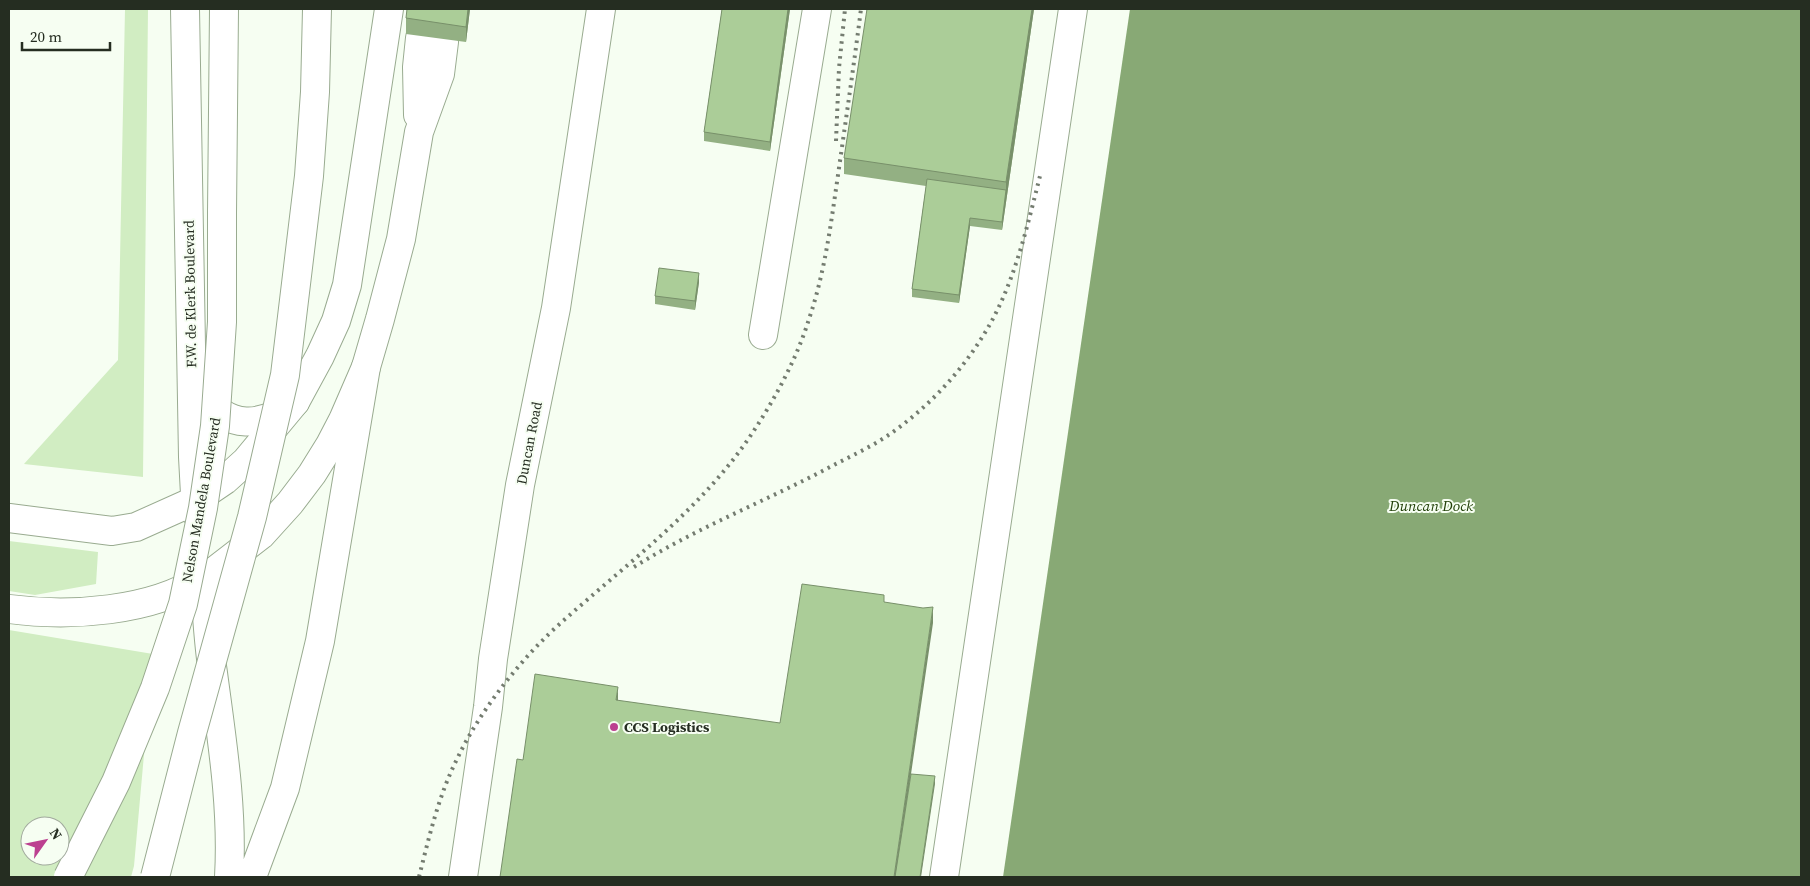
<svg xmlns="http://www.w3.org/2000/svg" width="1810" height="886" font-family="'Source Serif 4',serif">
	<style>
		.green { fill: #d1edc2; fill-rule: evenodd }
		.water { fill: #88a975 }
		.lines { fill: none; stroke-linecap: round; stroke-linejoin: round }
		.minor-casing { stroke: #99ab90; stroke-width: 30 }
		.major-casing { stroke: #99ab90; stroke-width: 30 }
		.highway-casing { stroke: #99ab90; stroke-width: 30 }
		.minor { stroke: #fff; stroke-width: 28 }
		.major { stroke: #fff; stroke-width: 28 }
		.highway { stroke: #fff; stroke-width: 28 }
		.rail { stroke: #747c70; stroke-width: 4; stroke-dasharray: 2.5 5; stroke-linecap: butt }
		.highway-bridge-casing { stroke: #99ab90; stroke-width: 30; stroke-linecap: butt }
		.highway-bridge { stroke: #fff; stroke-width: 28 }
		.wall { fill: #93b083 }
		.shaded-wall { fill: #78906a }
		.building { fill: #abcd98; stroke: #78906a }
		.poi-dot { fill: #bc4090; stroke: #f6fef2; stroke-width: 2 }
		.labels { text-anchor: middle; stroke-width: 4; stroke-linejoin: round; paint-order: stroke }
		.street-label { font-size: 14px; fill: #252d21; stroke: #f6fef2 }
		.poi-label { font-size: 14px; font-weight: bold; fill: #252d21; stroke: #f6fef2; text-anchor: start }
		.water-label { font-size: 15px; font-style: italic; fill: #224109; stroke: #f6fef2 }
	</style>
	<rect width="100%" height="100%" fill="#f6fef2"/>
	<path class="green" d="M125,9H148L143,477L24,464L118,360Z
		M9,541L98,552L96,584L35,595L9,591Z
		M9,630L153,654L134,866L131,877H9ZM30,826H60V856H30Z"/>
	<path class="water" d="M1130,9H1801V877H1003Z"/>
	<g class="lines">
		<defs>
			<path id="minor" d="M418,115L417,67L420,38
				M763,335L817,9
				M194,501L225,480L246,461L295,402L320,356L336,321L347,285L389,9
				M204,579L261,535L290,503L312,474L330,445L343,420L366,367L380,319L401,239L419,132L440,74L444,42
				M463,877L488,707L493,659L520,485L556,308L601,9
				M944,877L1073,9"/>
			<path id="major" d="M185,9L193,457L196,513
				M202,393C228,431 262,428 295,402
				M9,518L112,531L136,527L194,501
				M9,609C70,617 151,612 203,578"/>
			<path id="highway" d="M222,213L224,9
				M204,579C207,610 208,642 213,673C222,741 233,808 229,877
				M252,877L285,788L320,641L366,367"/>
		</defs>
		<use href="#minor" class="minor-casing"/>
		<use href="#major" class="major-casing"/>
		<use href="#highway" class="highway-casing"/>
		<use href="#minor" class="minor"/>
		<use href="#major" class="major"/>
		<use href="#highway" class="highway"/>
		<path class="rail" d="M836,141L839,68L845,9
			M634,567C696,528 766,501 830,467C849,457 869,448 887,436C924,411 957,377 981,339C1013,290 1026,231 1040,176
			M419,877C429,837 439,794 458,757C481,709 523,656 563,621C630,561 703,508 753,432C776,397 797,358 809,319C825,272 831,223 838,175C846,119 854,64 861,9"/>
		<defs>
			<path id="highway-bridge" d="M68,877L116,782L155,688L183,604L203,508L215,426L222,322V213
				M155,877L192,733L252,517L285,375L309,176L315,92L317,9"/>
		</defs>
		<use href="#highway-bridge" class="highway-bridge-casing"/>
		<use href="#highway-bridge" class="highway-bridge"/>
	</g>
	<path class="wall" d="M470,9L466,42L406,34V18Z
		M722,9H790L770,151L704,141V132Z
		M1034,9L1002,230L970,226L959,303L912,297V289L926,186L844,174V158Z
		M699,282L695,310L655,304V296Z"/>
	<path class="shaded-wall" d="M468,9H470L466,42V27Z
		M788,9H790L770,151V142Z
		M1032,9H1034L1002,230V222L1006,190V182Z
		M970,218V226L959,303V295Z
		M699,273V282L695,310V301Z
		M933,607V623L896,877H894Z
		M618,687V702L616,700Z
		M935,776V784L921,877H920Z"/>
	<path class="building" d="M407,9H468L466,27L406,18Z
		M722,9H788L770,142L704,132Z
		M867,9H1032L1006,182L844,158Z
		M927,179L1006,190L1002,222L970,218L959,295L912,289Z
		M659,268L699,273L695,301L655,296Z
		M802,584L884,595V602L923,608L933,607L894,877H500L517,759L523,760L535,674L618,687L616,700L780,723Z
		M911,774L935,776L920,877H895Z"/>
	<circle class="poi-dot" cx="614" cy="727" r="5"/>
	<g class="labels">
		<g class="street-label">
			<text transform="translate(190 294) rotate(-91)" y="5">F.W. de Klerk Boulevard</text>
			<text transform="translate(529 443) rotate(-79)" y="5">Duncan Road</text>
			<text transform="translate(201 500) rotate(-80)" y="5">Nelson Mandela Boulevard</text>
		</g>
		<g class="poi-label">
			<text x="624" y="732">CCS Logistics</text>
		</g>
		<g class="water-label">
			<text x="1431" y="511">Duncan Dock</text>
		</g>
	</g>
	<rect width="1810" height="886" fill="none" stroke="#252d21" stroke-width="20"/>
	<g transform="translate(45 841) rotate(57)"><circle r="24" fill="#f6fef2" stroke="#a2aa9e"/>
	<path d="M0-4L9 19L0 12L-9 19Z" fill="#bc4090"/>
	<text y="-8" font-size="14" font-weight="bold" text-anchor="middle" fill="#252d21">N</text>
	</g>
	<path d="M22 42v8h88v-8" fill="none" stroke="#252d21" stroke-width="2.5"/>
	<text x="30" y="42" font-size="15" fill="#252d21" stroke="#f6fef2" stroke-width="4" paint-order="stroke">20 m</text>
</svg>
